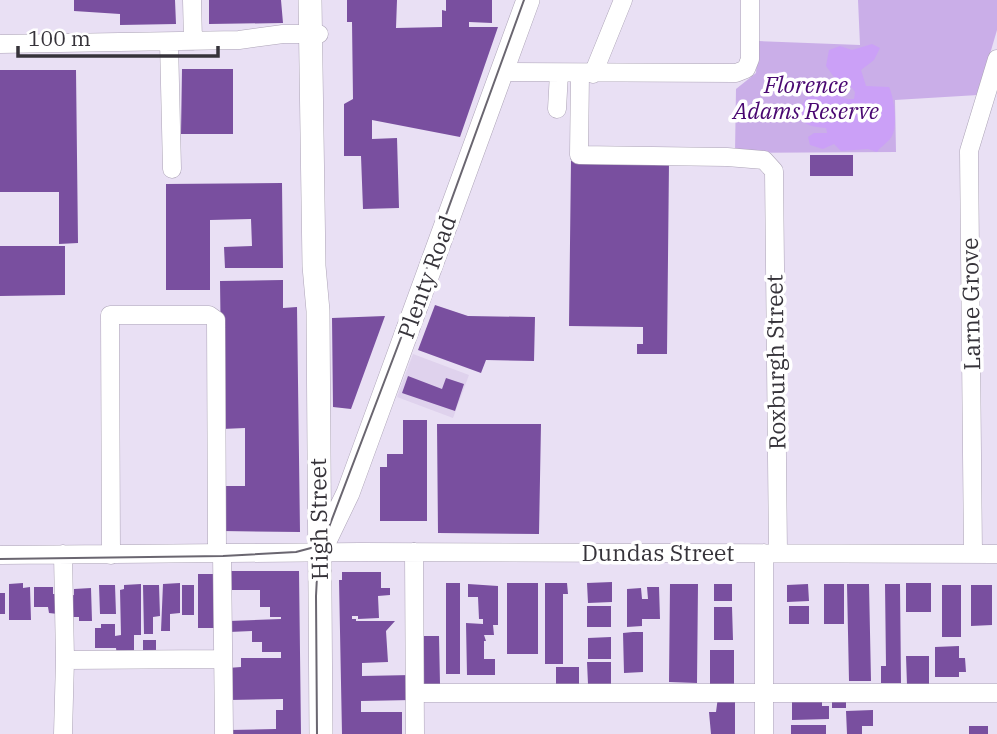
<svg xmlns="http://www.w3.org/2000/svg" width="997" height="734" font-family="'IBM Plex Serif',serif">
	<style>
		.built { fill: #dfd2ed }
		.green { fill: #caaee8 }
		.forest { fill: #cba0f7 }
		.building { fill: #794f9f }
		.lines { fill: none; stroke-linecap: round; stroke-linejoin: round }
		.minor-casing { stroke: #aca3b6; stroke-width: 19 }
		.major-casing { stroke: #aca3b6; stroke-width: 24 }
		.minor { stroke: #fff; stroke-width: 18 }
		.major { stroke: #fff; stroke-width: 23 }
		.tram { stroke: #6a6670; stroke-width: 2 }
		.labels { text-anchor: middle; stroke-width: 7; stroke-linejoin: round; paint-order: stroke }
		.park-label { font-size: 23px; font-style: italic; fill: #490771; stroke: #fff }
		.street-label { font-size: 23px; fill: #36333a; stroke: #fff }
	</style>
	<rect width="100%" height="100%" fill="#e9e0f4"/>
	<path class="built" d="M413,354L469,375L453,418L397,397Z"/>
	<path class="green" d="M858,0H997V30L978,95L895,100L896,152L735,153L736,89L756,73L758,41L860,45Z"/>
	<path class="forest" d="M872,44L880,48L874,60L861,70L866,86L889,87C894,97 898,126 892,136C889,142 881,146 877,152L868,149L841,151L834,144L823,149L810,145L808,137L814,133H827L826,128C813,127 804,126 798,114L801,106L808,96L818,97L826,88L834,87C838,96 844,100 854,99L855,92L849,84L836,80L826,66L829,50L840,46L852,50Z"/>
	<path class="building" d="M74,0H175L176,24L120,25V14L74,11Z
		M209,0H281L283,23L209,24Z
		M347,0H397L396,28L442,27V10L446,11V0H492V23L469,22V27H498L460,137L372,120V139L397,138L399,208L363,209L361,156H344V104L353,99L352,22H347Z
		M182,69H233V134H181Z
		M0,70H76L78,243L59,244V192H0Z
		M810,155H853V176H810Z
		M571,161L669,162L667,354H637V344H643V327L569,326Z
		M282,183L283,268H225L224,247L252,246L251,219L210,220V290H166V184Z
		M0,246H65V295L0,296Z
		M283,280V308L297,307L300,532L222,531L223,486H245V428L222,429L220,281Z
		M435,305L468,316L535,317L534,361L486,360L481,373L418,350Z
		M385,316L351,409L333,407L332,318Z
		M408,376L442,389L446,378L464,384L455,411L402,393Z
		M403,420H427V521H380V467H387V454H403Z
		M437,424H541L539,534L438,533Z
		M228,571H299L301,734H230V730L276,729V710H283V699L229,700L228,668L241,667V658H281V652H262V642H252V631L229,632V621L281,619V617H270V607H260V590H228Z
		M342,572H381V588H390V595L378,596L379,618L358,619V616H352V619H356V621H395L386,631L388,662L362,663V676L412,675V700L361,701V712H402V734H342L339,580H342Z
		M198,574H219L220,628H198Z
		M612,582V602L588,603L587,583Z
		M23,583V588L30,587L31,620H9V584Z
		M180,583V613L170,614V631H161L163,584Z
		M446,583H460V674H446Z
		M507,583H538V654H507Z
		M545,583H567L568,594H563V664H545Z
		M906,583H931V612H906Z
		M141,584V635H134V656H117L116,648H95V628H101V624H115V636L121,635L120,590L124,589V585Z
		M468,584L498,586V625H493L494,635H484L486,641H484V659H495V675H467L466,623L483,624V619H479L478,597H468Z
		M670,584H698L697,683L669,682Z
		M714,584H732V601H714Z
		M808,584L809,601L787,602V585Z
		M824,584H844V624H824Z
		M847,584H869L871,681H849Z
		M885,584H900L901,683H881V666H886Z
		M99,585H115L116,614H100Z
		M143,585H159L160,616L153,617V634H144Z
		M182,585H194V615H182Z
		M942,585H961V637H942Z
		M971,585H992V625L971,626Z
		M34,587H53V594H57L58,614L49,613L48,607H34Z
		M647,587H659L660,619H642V626L627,627V589L641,588L642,599H648Z
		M91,588L92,621H79V617H69L68,596L74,595V589Z
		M0,593H5V614H0Z
		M587,606H611V627H587Z
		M789,606H809V624H789Z
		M714,607H732L733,640H714Z
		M633,632H643V672L624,673L623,633Z
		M424,636H439L440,684H424Z
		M611,637V659H588V638Z
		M143,640H156V652H143Z
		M959,646V658H965L966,672H959V677H935V647Z
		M710,650H734V688L710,689Z
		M906,656H929V685H907Z
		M587,662H611V684H588Z
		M556,667H579V685H556Z
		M832,696H846V708H832Z
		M718,697L735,699V734H711L709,712H716Z
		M792,697H822V706H829V719L792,720Z
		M873,710V726H862V734H847L846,711Z
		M791,725H826V734H791Z
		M969,726H988V734H969Z"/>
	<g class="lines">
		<defs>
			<path id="minor" d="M192,0L193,41
				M169,42L172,169
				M0,44L239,40L283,34H319
				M501,72L736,73L746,69L750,59V0
				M580,73L579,155L727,157L764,160L774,171L778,553
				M593,74L623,0
				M557,109L559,73
				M414,552L415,734
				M222,553L224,734
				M764,553V734
				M63,554L65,660L63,734
				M973,554L969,151L997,59
				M0,555L360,552L997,554
				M111,555L110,315H209L216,320L217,553
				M65,660L223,659
				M415,693H997"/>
			<path id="major" d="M310,0L314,266L318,311L321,734
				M321,549L348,493L528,0"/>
		</defs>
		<use href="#minor" class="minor-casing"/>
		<use href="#major" class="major-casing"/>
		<use href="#minor" class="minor"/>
		<use href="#major" class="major"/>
		<path class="tram" d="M0,559L223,556L296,552L311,548L326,538
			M317,734L316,596L318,556L410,314L524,0"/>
	</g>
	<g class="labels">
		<g class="park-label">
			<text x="806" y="93">Florence<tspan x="806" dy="26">Adams Reserve</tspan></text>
		</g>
		<g class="street-label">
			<text transform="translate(427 277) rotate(-70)" y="8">Plenty Road</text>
			<text transform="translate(971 304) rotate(-91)" y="8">Larne Grove</text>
			<text transform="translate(776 362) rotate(-91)" y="8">Roxburgh Street</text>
			<text transform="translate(319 519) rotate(-91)" y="8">High Street</text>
			<text x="658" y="561">Dundas Street</text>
		</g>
	</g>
	<path d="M18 46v10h200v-10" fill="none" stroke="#36333a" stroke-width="3.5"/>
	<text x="28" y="46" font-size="21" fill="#36333a" stroke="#ffffff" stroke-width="5" paint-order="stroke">100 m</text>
</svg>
